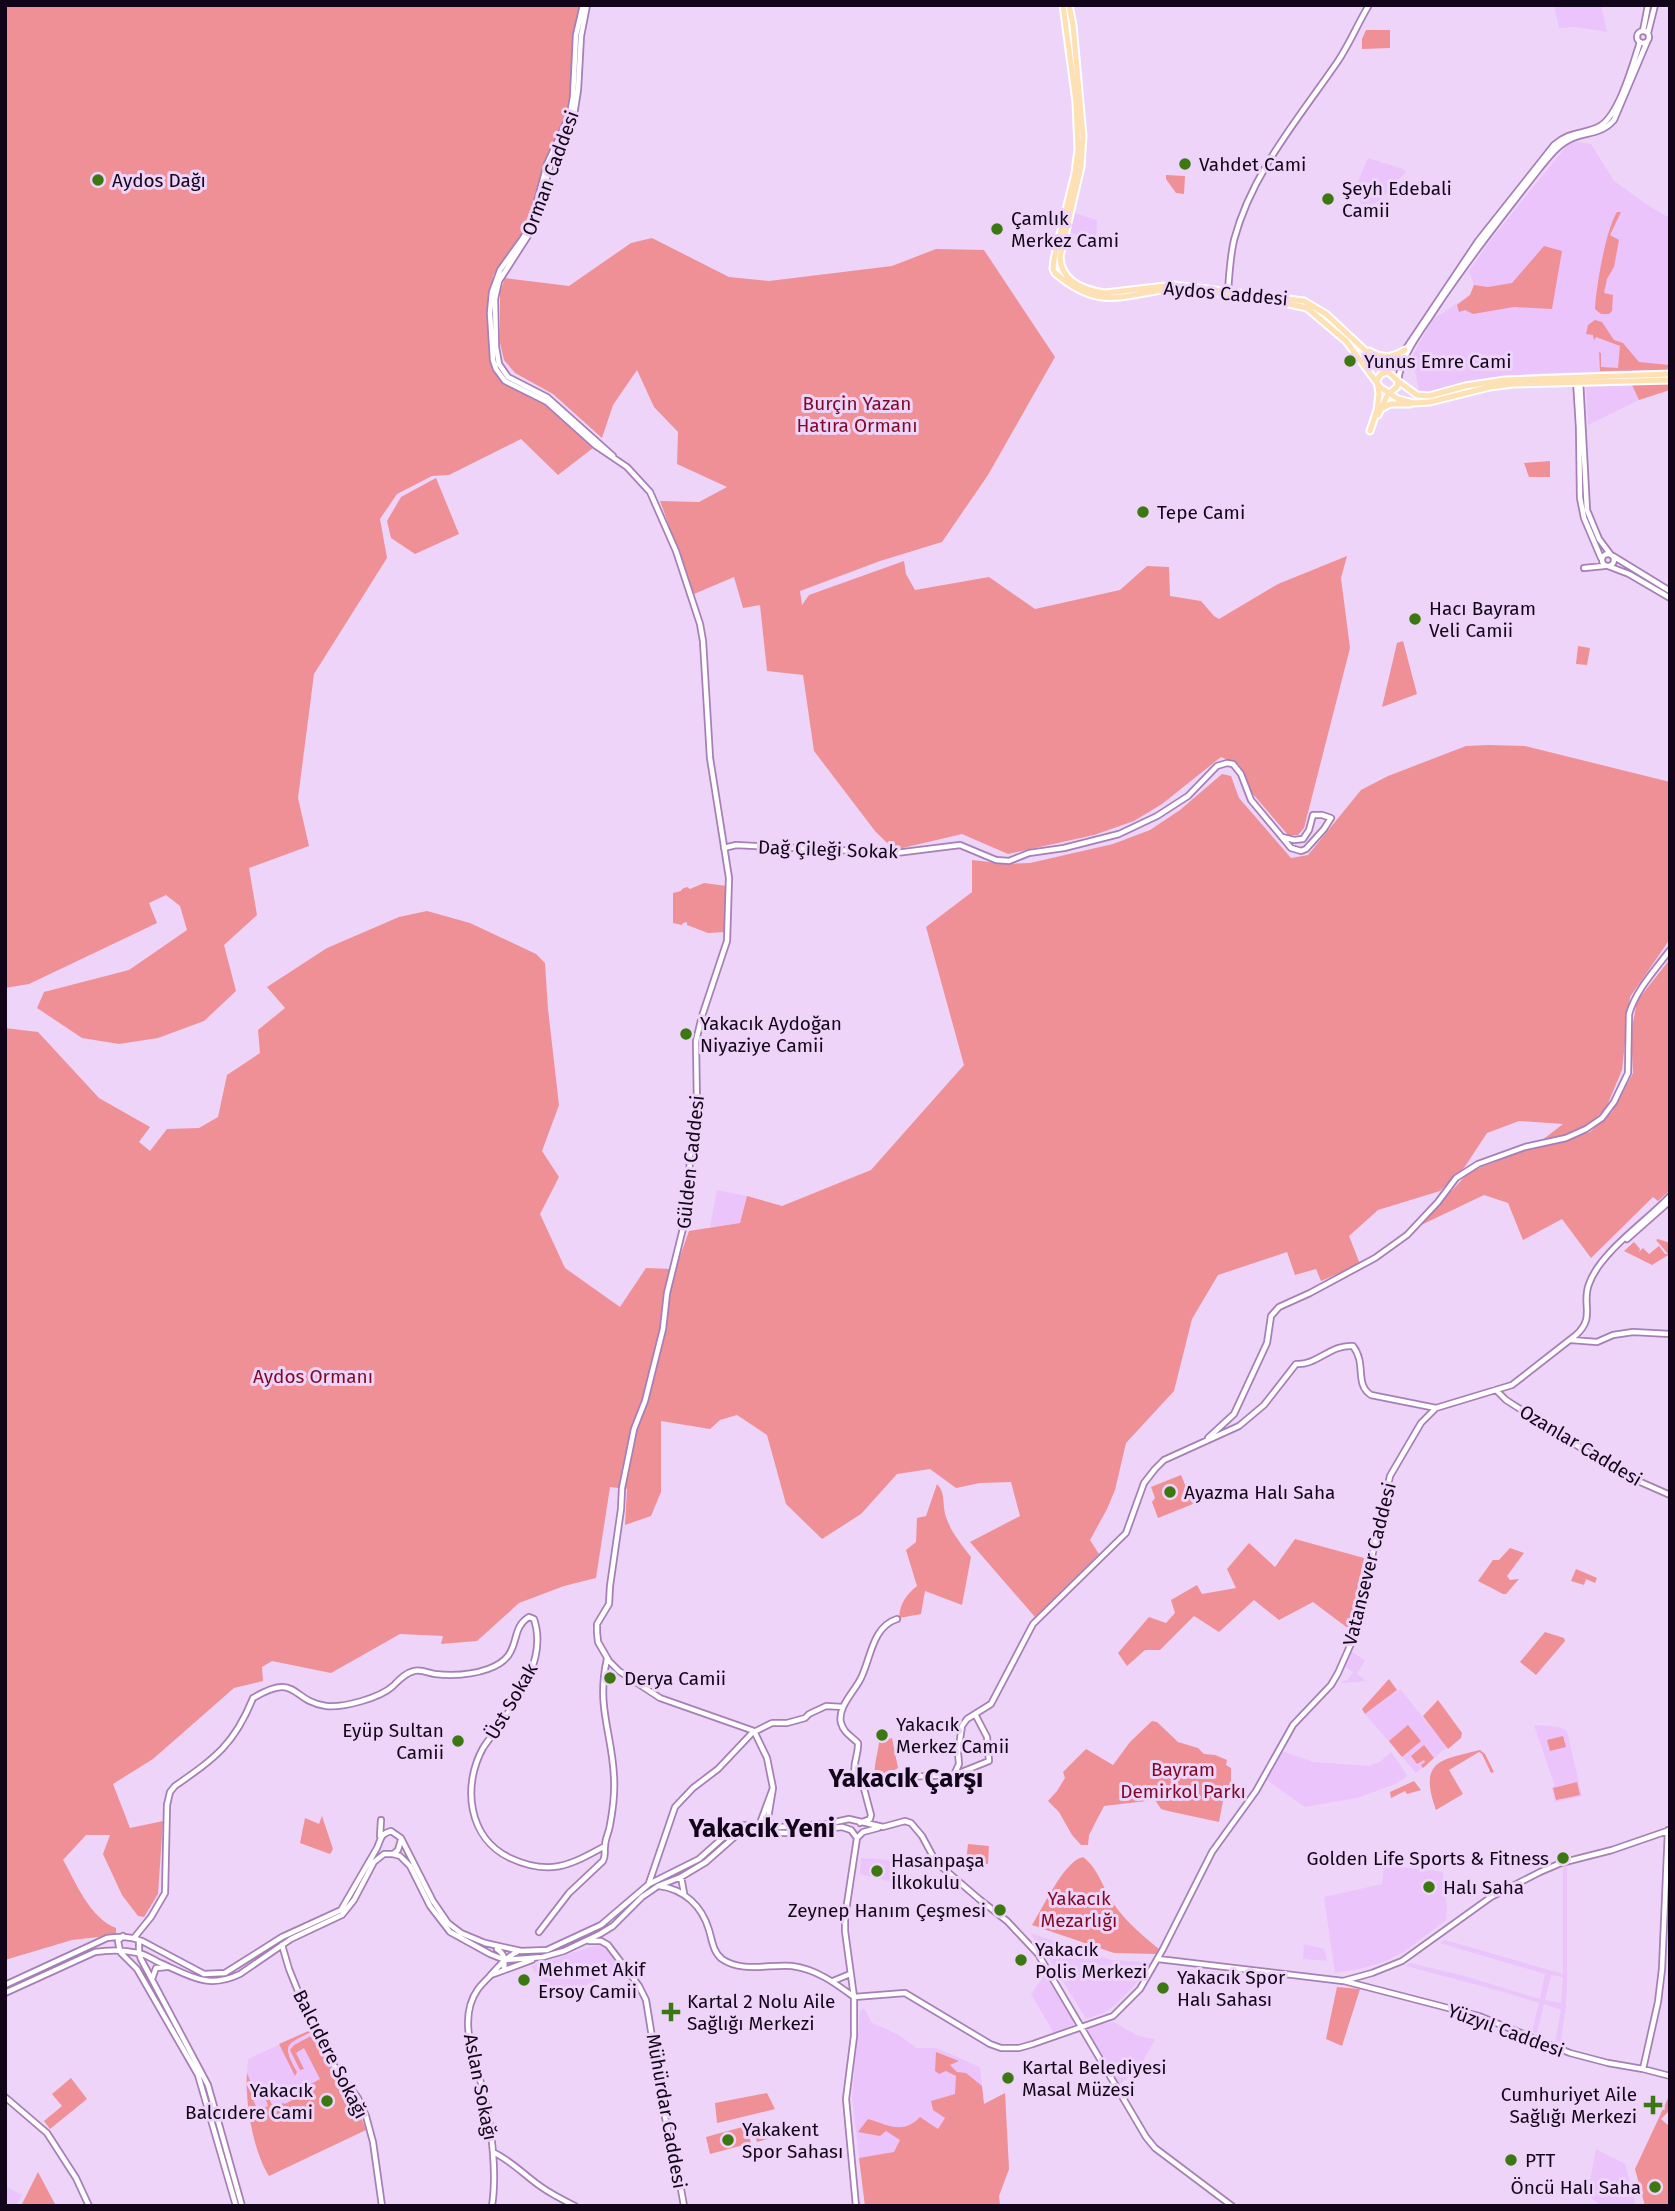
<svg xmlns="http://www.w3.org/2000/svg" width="1675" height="2211" font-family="'Fira Sans',sans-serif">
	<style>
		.built { fill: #eac4fa; fill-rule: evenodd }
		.green { fill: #ef9096 }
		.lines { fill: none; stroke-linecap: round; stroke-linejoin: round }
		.secondary-casing { stroke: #a77fb7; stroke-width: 8 }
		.primary-casing { stroke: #fff; stroke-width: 9 }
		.secondary { stroke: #fff; stroke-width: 4.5 }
		.primary { stroke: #fee0b5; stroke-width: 5 }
		.poi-dot { fill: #3c7811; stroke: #eed4f8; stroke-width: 2.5 }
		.labels { text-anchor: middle; stroke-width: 6; stroke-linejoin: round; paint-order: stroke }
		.poi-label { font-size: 19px; fill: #130519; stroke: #eed4f8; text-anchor: start }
		.street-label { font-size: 19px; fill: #130519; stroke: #eed4f8 }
		.park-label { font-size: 19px; fill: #7c0a26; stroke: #eed4f8 }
		.district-label { font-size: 26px; font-weight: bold; fill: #130519; stroke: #eed4f8 }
	</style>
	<rect width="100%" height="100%" fill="#eed4f8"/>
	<path class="built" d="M1554,5H1601L1607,32L1576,27L1559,28Z
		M1573,141L1591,144L1614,181L1652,208L1670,218V370L1542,373L1488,378L1432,392L1419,391L1412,356L1433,319L1470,295L1474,285L1469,271L1493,237L1564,149Z
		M1368,158L1403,169L1406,172L1380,200L1363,211L1356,186Z
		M1071,212L1097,220L1096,243L1067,231Z
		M1632,385L1639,400L1588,425L1586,387Z
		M717,1190L747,1196L740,1223L710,1227Z
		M1350,1651L1365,1660L1357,1674L1366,1681L1343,1683L1342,1681L1348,1680L1353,1672L1344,1666Z
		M1400,1689L1447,1747L1416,1773L1365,1714Z
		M1534,1725L1559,1727L1567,1731L1582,1796L1555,1802L1552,1787L1555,1786Z
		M1282,1751L1313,1762L1369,1766L1380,1762L1391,1752L1407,1775L1405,1778L1395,1784L1360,1797L1305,1807L1267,1780Z
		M861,1858L889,1860L896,1883L860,1874Z
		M1384,1865L1443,1872L1447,1907L1446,1920L1405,1951L1386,1961L1364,1968L1335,1973L1324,1897L1382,1884Z
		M1567,1867V1982L1566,2006L1560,2047L1555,2043L1561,2010L1544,2004L1537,2033L1532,2032L1539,2003L1507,1993L1406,1966L1410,1963L1461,1975L1540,1999L1545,1974L1440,1943L1445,1940L1563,1974V1868ZM1551,1975L1563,1977L1561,2003L1545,2000Z
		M1030,1933L1112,1960L1148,1962L1150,1965L1144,1970L1135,1985L1116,2004L1105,2012L1086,2019L1052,1963Z
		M600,1944L606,1948L620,1969L554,2000L531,1966Z
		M1304,1944L1324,1949L1327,1961L1303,1959Z
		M1045,1974L1074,2022L1073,2025L1054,2033L1031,1994Z
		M864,2008L872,2023L899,2035L916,2048H936L980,2067L984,2104L1005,2093L1009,2169L999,2196L1000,2206H865L852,2098L860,2011Z
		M1114,2022L1138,2036L1155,2039L1140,2067L1119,2085L1086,2027Z
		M313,2029L326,2057L342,2082L269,2119L250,2113L246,2088L248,2059Z
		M1596,2149L1625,2164L1636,2206H1602L1593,2200L1588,2192Z
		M5,2186L22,2195L16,2206H5Z"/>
	<path class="green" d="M5,5H580L574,29L571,95L567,113L544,162L528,224L493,276L489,332L494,363L507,380L542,399L593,448L558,475L521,439L449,475L432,476L397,494L380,519L387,558L314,674L298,798L309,846L249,868L257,915L224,945L236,991L204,1021L158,1038L119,1044L82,1038L37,1008L44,992L129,970L187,930L180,906L166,895L149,903L157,923L29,984L5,988Z
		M1366,30H1390V48L1362,49V39Z
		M1166,175L1185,176L1184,194L1176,193L1166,179Z
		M1617,212H1621L1610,235L1619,240L1614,267L1607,279L1604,293L1613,295L1612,311L1609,314H1601L1595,309C1596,287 1606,229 1617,212Z
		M652,238L729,277L769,281L892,266L936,249L984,250L1055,357L988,475L942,542L880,561L800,591L802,605L809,595L904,561L906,574L915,590L989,577L1035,609L1120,590L1147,566L1169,567L1170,596L1201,601L1214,616L1219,619L1278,584L1347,556L1341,578L1350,648L1304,828L1298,835H1288L1252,793L1239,765L1221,757L1162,804L1134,821L1094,835L1008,854L962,834L894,850L875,831L814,751L803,675L767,671L760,605L743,608L734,577L694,594L660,501L699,502L727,487L677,464L678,432L654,407L637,370L613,405L602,438L553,394L515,373L504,360L500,343V292L505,278L569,286L631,243Z
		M1544,246L1562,251L1552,309L1514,307L1473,314L1465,310L1459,312L1457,305L1470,295L1474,285L1488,287L1512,283Z
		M1595,320L1602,322L1614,340L1623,343L1639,362L1669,365L1670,370L1600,371L1599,352L1601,353V367L1618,368L1620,346L1596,337L1594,340L1593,335L1586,334L1588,325Z
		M1670,383V390L1639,400L1632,385Z
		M1550,461V477H1529L1524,463Z
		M436,478L459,534L415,554L391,538L387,521L401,497Z
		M1403,641L1417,694L1382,707L1397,643Z
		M1578,646L1590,648L1587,665L1576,664Z
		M1489,745L1525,746L1670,782V939L1630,997L1622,1070L1606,1108L1587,1127L1565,1136L1541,1141L1563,1124L1519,1121L1487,1133L1464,1168L1440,1191L1378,1210L1349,1236L1360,1264L1321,1281L1316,1269L1295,1275L1287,1252L1218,1275L1192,1319L1174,1391L1126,1443L1115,1490L1107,1509L1090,1540L1099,1554L1035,1617L970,1542L1020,1516L1011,1482L980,1483L956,1488L930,1469L897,1474L861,1514L822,1539L786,1504L767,1435L737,1415L720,1420L710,1429L661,1421V1492L651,1516L625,1525L627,1489L610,1487L596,1578L564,1586L519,1603L477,1641L441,1644L443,1636L400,1634L331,1673L272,1661L262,1667L263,1681L234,1688L153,1759L113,1784L130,1828L163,1821L158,1894L144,1917L138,1916L122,1895L103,1854L110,1835H86L63,1860C77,1884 89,1917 116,1928V1935L72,1940L5,1960V1028L38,1032L99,1098L150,1127L139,1142L150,1151L167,1129L199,1128L218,1117L227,1075L260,1053L258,1030L285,1008L267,987L327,948L399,917L427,911L470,923L536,954L545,963L548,1009L559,1105L542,1151L559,1177L540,1214L565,1268L620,1307L646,1268L672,1269L679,1259L689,1231L740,1223L747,1196L782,1206L871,1170L964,1065L926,927L972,892V860L1006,864L1030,863L1113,844L1150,830L1180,810L1222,774L1231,776L1239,798L1291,858L1308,855L1361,790L1388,776L1466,746Z
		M704,883L727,886L725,932L708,933L687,925V922L683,923L682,925L673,923V893L681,891L682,889L687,887L690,889Z
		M1670,959V1190L1658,1201L1653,1197L1591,1258L1562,1219L1523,1240L1508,1203L1484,1195L1419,1226L1469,1172L1521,1152L1590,1132L1612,1112L1633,1073L1631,1033L1637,1001Z
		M1658,1239L1670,1243V1254L1652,1265L1624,1251L1634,1242L1640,1249L1639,1252L1643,1248L1649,1254L1659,1246L1665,1254H1668L1656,1240Z
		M1181,1475L1193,1504L1158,1518L1152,1502L1155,1498L1151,1487Z
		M937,1484C946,1493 942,1505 946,1517C951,1532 961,1544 971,1557L962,1605L925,1591L921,1614L899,1618C900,1603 906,1595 917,1586L906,1550L916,1542L917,1518L926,1516Z
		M1295,1539L1364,1558L1349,1629L1313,1602L1279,1620L1254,1600L1219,1632L1194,1616L1160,1650H1145L1127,1666L1118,1653L1149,1617L1166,1623L1175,1613L1171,1600L1197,1585L1202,1594L1236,1588L1227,1569L1249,1543L1275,1567Z
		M1510,1548L1524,1553L1507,1576L1510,1580L1519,1579L1506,1594H1503L1478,1581L1493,1560H1499Z
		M1576,1569L1597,1578L1595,1583L1586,1579L1584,1585L1571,1581Z
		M1545,1632L1564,1638L1565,1641L1536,1675L1520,1662Z
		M1389,1679L1397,1690L1365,1714L1362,1709Z
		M1438,1700L1462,1733L1461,1738L1448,1749L1423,1716Z
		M1152,1721L1157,1722L1178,1742L1198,1748L1204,1754L1215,1755L1227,1760L1226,1765L1231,1768V1781L1223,1801L1219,1822L1168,1811L1161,1809L1155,1800L1104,1806L1089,1835L1088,1845H1081L1072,1835L1059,1812L1048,1801L1057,1791L1065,1778L1063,1772L1086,1749L1113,1765L1130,1742Z
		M1408,1725L1421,1741L1402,1757L1389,1741Z
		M1563,1736L1566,1747L1550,1751L1547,1740Z
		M892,1738L898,1768L876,1781C872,1768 878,1755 879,1742Z
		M1424,1745L1434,1758L1423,1768L1421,1765L1425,1762L1424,1760L1417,1764L1411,1756Z
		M1480,1750L1485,1754L1494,1772L1491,1773L1482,1754L1479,1752L1449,1770L1463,1794L1436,1810C1418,1760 1441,1760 1480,1750Z
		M1414,1781L1421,1790L1407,1794L1405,1791L1391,1798L1390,1792Z
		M1577,1782L1580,1795L1556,1800L1553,1788Z
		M322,1816L333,1849L330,1854L300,1843L305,1818L319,1824Z
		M968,1844L989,1846L988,1864L966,1862Z
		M1083,1857C1098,1868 1103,1888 1113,1903C1125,1921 1142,1935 1159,1949L1156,1954L1114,1953L1032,1925C1043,1908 1064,1861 1083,1857Z
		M1337,1987L1360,1989L1342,2046L1326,2039Z
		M313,2029V2031C286,2045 281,2043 297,2072L295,2076L279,2044Z
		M315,2034L326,2057L355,2100L366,2130L269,2176C253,2151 245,2103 247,2073L256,2096L252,2098L258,2110L268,2106L263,2091L264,2093L266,2092L272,2105L274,2104L275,2107L283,2103L285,2104L300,2096L298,2091L320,2079L304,2048L296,2053L304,2069L300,2070L290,2050L294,2045Z
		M936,2052L959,2061L950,2065L957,2072L966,2073L982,2086L984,2104L1005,2093L1009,2169L999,2196L1000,2206H865L859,2158L894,2152L900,2140L886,2131L880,2136L858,2132L868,2119C888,2125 903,2135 920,2117L938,2129L945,2118L933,2110L931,2101L955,2094L956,2076L946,2071L939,2074L935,2071Z
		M71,2078L87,2099L50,2129L44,2121L62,2106L52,2094Z
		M767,2093L775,2109L717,2123L715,2103Z
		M1670,2094V2110L1661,2119L1670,2127V2206H1645L1635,2169Z
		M766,2122L771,2138L757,2142L752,2125Z
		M746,2126L751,2143L710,2154L706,2137Z
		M38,2172L56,2206H21Z"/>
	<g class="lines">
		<defs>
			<path id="secondary" d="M583,5L576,35L573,97L570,114L547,164L531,224L523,238L500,270L492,292L490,313L493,360L496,369L505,381L547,402L596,446L627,467L650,492L676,551L700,624L703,641L710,758L729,878L727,941L702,1016L696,1041L697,1107L690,1155L688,1208L667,1293L663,1329L645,1401L634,1429L630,1449L622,1488L621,1509L610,1586L609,1604L597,1624V1632L598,1642L609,1661L619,1671L660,1698L754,1731L767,1758L773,1788
				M587,5L581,36L578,90L574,115L550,166L533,228L499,281L495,299L496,347L499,364L508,377L547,397L613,456
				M1637 37a6 6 0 1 1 12 0a6 6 0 1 1-12 0Z
				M1643,31L1648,5
				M1648,33L1655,5
				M1228,293C1229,275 1230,258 1234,240C1252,172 1299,118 1338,61C1350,43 1358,23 1369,5
				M1388,372L1405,350L1478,241L1554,145C1571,130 1584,135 1600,126C1619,115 1633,64 1640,42
				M1576,380L1579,427L1580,498L1584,518L1601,558
				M1580,380L1587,510L1599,539L1611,555
				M1398,381C1401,355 1421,331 1435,309C1467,261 1503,215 1539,169C1549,157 1558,144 1573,138C1588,132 1602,134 1614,120L1647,42
				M1602 560a6 6 0 1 1 12 0a6 6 0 1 1-12 0Z
				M1613,556L1670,591
				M1608,566L1629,574L1670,598
				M1584,568L1604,566
				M724,848L736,845L896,853L960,845L996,860L1009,861L1029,853L1064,848L1119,834L1157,816L1188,796L1217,766L1227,763L1233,764L1241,774L1251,800L1291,848L1301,851L1306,849L1324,829L1331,818L1322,815H1313L1309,830L1303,839L1294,840L1282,837
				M1627,1239L1670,1201
				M1571,1340L1597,1342L1613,1335L1633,1332L1670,1334
				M1496,1390L1506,1400L1620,1473L1670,1495
				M1208,1438L1234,1414L1267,1343L1271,1316L1279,1307L1310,1293L1375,1258L1407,1235L1438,1202L1456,1178L1478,1164L1525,1147L1566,1138L1586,1129L1602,1118L1614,1102L1628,1073L1629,1014C1636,990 1655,970 1670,950
				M954,1775L959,1764L958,1753L962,1726L967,1719L991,1704L1033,1624L1126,1533L1144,1483L1155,1469L1164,1460L1239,1426L1264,1405L1296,1364C1316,1366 1331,1344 1353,1346C1367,1364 1354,1384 1371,1395L1436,1408
				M903,1777L954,1775L989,1761L987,1737L975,1714
				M860,1823L870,1819L871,1815L862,1781L855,1777C852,1762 859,1755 858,1743C851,1736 844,1733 841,1723C837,1707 855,1691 861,1678C871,1658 872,1627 897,1619
				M759,1826L773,1788L768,1818L772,1826
				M380,1836L381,1820
				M393,1854L398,1850L401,1840
				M681,1877L684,1893
				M649,1883L675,1807L693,1788L718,1769L752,1733L772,1723H787L805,1718L809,1714L826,1706L843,1707
				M659,1886C684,1889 702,1906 709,1930C712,1940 713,1952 722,1959C742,1973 769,1964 792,1966C816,1969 835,1983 854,1997
				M539,1932L569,1893L603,1861C606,1855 604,1853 605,1846C605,1839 609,1832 610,1825C613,1809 615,1793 614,1777C612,1732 596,1707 607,1659
				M134,1938L151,1917L165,1893L167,1805L170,1792L175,1786C215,1758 234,1745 253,1698C298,1671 290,1701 326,1706C343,1708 380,1698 393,1686C399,1680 405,1673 414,1671C421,1669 428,1673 435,1674C454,1676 471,1675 488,1669C525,1656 507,1630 529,1617L534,1619C547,1657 520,1696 499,1726C494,1734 488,1740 483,1748C462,1786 468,1838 510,1858C549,1876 569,1866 605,1846
				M139,1941V1953L141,1959L208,2085L242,2206
				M589,1941H601L608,1945
				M282,1945L289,1969L302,2001L333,2064L358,2098L366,2116L373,2142L382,2206
				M608,1945L639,1986L646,2000L665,2117L679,2178L684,2206
				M497,1949C505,1954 505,1960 504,1969
				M120,1951L118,1941L123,1936
				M121,1953L137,1969L198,2075L236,2206
				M1158,1959L1343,1981L1372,1973L1402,1961L1491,1897L1540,1872L1561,1863L1612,1850L1670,1830
				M491,1975L532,1960
				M152,1979L156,1968L167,1967
				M833,1981L850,1974
				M1344,1981L1479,2016L1570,2053L1608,2063L1643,2069L1670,2076
				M5,1985L107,1938C120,1936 130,1936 142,1941L204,1974L225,1973L282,1937L341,1910L377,1848C381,1839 380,1834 391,1831L401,1838L433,1901L448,1923L461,1933L485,1943L521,1951L547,1950L601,1925L649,1884L699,1859L735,1827L742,1825L779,1827L826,1824L849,1819L883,1827L905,1821L911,1823L922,1836L936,1862L979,1899L1007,1921L1038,1954L1146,2137L1155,2148L1232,2206
				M5,1993L95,1952C108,1950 125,1950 138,1953C145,1954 152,1959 158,1962C189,1975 207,1990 240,1974L291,1939L342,1915L354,1900L374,1862L384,1854H393L400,1856L410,1866L430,1906L450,1932L490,1954L505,1960L543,1957L564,1951L600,1934L613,1926L642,1897L658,1886L681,1877L706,1862L740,1832L788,1833L842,1827L851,1830L857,1838
				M854,1997L905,1993L990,2044L1001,2048H1019L1033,2044L1113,2016L1140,1989L1163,1949L1212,1852L1256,1791L1293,1725L1331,1685L1338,1673L1354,1637L1390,1476L1421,1423L1436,1408L1512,1385L1576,1335C1596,1317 1581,1304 1589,1284C1600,1252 1647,1221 1670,1196
				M1643,2069L1658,2002L1662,1969L1668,1830
				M5,2097L47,2133L76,2178L89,2206
				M493,2152C513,2162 523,2174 540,2186C551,2194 563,2200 575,2206
				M492,2206C497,2174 492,2131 485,2099C478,2065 455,2021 478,1989C481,1985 485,1981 489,1977C498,1967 505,1958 517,1952
				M856,2206L846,2099L854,2036V1997L845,1931V1917L857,1838L863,1832L878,1828"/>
			<path id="primary" d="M1069,5L1073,25L1083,136L1081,167L1060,257C1061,282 1084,290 1105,293L1174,285L1304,301L1326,314L1398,381L1417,395L1429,396L1465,386L1505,380L1670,374
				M1055,273C1110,320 1133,284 1193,290
				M1055,273L1053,269L1054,259L1075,173L1078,149L1076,102L1063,5
				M1202,291L1270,300L1307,308L1346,341L1380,387L1398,399L1414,403L1430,402L1490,387L1513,384L1670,380
				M1369,351C1383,359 1392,358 1405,350
				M1383,408L1390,404H1410
				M1378,415L1388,394L1397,387L1398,381
				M1370,431L1377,410L1379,394L1377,380L1381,374L1388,372"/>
		</defs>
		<use href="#secondary" class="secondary-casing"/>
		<use href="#primary" class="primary-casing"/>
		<use href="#secondary" class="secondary"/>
		<use href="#primary" class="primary"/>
	</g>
	<g class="poi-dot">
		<circle cx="1185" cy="164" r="7"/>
		<circle cx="98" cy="180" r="7"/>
		<circle cx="1328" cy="199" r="7"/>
		<circle cx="997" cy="229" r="7"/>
		<circle cx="1350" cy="361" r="7"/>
		<circle cx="1143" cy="512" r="7"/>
		<circle cx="1415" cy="619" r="7"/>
		<circle cx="686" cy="1034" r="7"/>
		<circle cx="1170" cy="1492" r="7"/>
		<circle cx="610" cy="1678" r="7"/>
		<circle cx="882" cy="1735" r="7"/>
		<circle cx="458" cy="1741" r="7"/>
		<circle cx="1563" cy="1858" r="7"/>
		<circle cx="877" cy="1871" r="7"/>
		<circle cx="1429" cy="1887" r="7"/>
		<circle cx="1000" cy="1910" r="7"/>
		<circle cx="1021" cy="1960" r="7"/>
		<circle cx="524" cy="1980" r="7"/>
		<circle cx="1163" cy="1988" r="7"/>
		<path d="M667.5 2001.5h7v7h7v7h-7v7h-7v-7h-7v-7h7z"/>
		<circle cx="1008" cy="2078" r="7"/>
		<circle cx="327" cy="2101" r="7"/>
		<path d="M1649.5 2094.5h7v7h7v7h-7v7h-7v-7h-7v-7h7z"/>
		<circle cx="728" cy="2140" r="7"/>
		<circle cx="1511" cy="2160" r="7"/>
		<circle cx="1655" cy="2187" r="7"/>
	</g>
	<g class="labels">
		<g class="poi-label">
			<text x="1199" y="171">Vahdet Cami</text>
			<text x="112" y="187">Aydos Dağı</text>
			<text x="1342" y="195">Şeyh Edebali<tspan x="1342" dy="22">Camii</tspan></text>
			<text x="1011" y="225">Çamlık<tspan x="1011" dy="22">Merkez Cami</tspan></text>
			<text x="1364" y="368">Yunus Emre Cami</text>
			<text x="1157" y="519">Tepe Cami</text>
			<text x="1429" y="615">Hacı Bayram<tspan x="1429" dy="22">Veli Camii</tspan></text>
			<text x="700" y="1030">Yakacık Aydoğan<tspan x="700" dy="22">Niyaziye Camii</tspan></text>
			<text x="1184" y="1499">Ayazma Halı Saha</text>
			<text x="624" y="1685">Derya Camii</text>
			<text x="896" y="1731">Yakacık<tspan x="896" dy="22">Merkez Camii</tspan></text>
			<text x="444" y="1737" text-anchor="end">Eyüp Sultan<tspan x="444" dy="22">Camii</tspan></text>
			<text x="1549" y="1865" text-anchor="end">Golden Life Sports &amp; Fitness</text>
			<text x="891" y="1867">Hasanpaşa<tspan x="891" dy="22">İlkokulu</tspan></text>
			<text x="1443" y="1894">Halı Saha</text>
			<text x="986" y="1917" text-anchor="end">Zeynep Hanım Çeşmesi</text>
			<text x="1035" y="1956">Yakacık<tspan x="1035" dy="22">Polis Merkezi</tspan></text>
			<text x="538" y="1976">Mehmet Akif<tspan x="538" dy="22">Ersoy Camii</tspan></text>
			<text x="1177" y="1984">Yakacık Spor<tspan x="1177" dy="22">Halı Sahası</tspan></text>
			<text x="687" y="2008">Kartal 2 Nolu Aile<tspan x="687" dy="22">Sağlığı Merkezi</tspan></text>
			<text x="1022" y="2074">Kartal Belediyesi<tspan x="1022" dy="22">Masal Müzesi</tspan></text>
			<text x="313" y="2097" text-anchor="end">Yakacık<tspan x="313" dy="22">Balcıdere Cami</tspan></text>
			<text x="1637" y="2101" text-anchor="end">Cumhuriyet Aile<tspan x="1637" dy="22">Sağlığı Merkezi</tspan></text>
			<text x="742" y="2136">Yakakent<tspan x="742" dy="22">Spor Sahası</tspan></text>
			<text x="1525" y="2167">PTT</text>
			<text x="1641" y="2194" text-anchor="end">Öncü Halı Saha</text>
		</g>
		<g class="street-label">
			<text transform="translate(550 173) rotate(-70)" y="7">Orman Caddesi</text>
			<text transform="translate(1226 293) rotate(5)" y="7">Aydos Caddesi</text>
			<text transform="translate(828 849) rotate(2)" y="7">Dağ Çileği Sokak</text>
			<text transform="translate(690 1162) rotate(-84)" y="7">Gülden Caddesi</text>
			<text transform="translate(1581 1445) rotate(31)" y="7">Ozanlar Caddesi</text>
			<text transform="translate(1369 1564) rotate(-76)" y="7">Vatansever Caddesi</text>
			<text transform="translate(511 1701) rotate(-60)" y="7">Üst Sokak</text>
			<text transform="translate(1506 2030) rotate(20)" y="7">Yüzyıl Caddesi</text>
			<text transform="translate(331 2054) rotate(63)" y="7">Balcıdere Sokağı</text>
			<text transform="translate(481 2087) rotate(79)" y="7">Aslan Sokağı</text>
			<text transform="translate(667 2111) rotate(80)" y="7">Mühürdar Caddesi</text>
		</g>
		<g class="park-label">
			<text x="857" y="410">Burçin Yazan<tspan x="857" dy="22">Hatıra Ormanı</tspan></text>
			<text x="313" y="1383">Aydos Ormanı</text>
			<text x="1183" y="1776">Bayram<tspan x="1183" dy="22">Demirkol Parkı</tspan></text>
			<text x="1079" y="1905">Yakacık<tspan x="1079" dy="22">Mezarlığı</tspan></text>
		</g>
		<g class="district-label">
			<text x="906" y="1787">Yakacık Çarşı</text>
			<text x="762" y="1837">Yakacık Yeni</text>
		</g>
	</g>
	<rect width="1675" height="2211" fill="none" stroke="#130519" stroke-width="14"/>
</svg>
